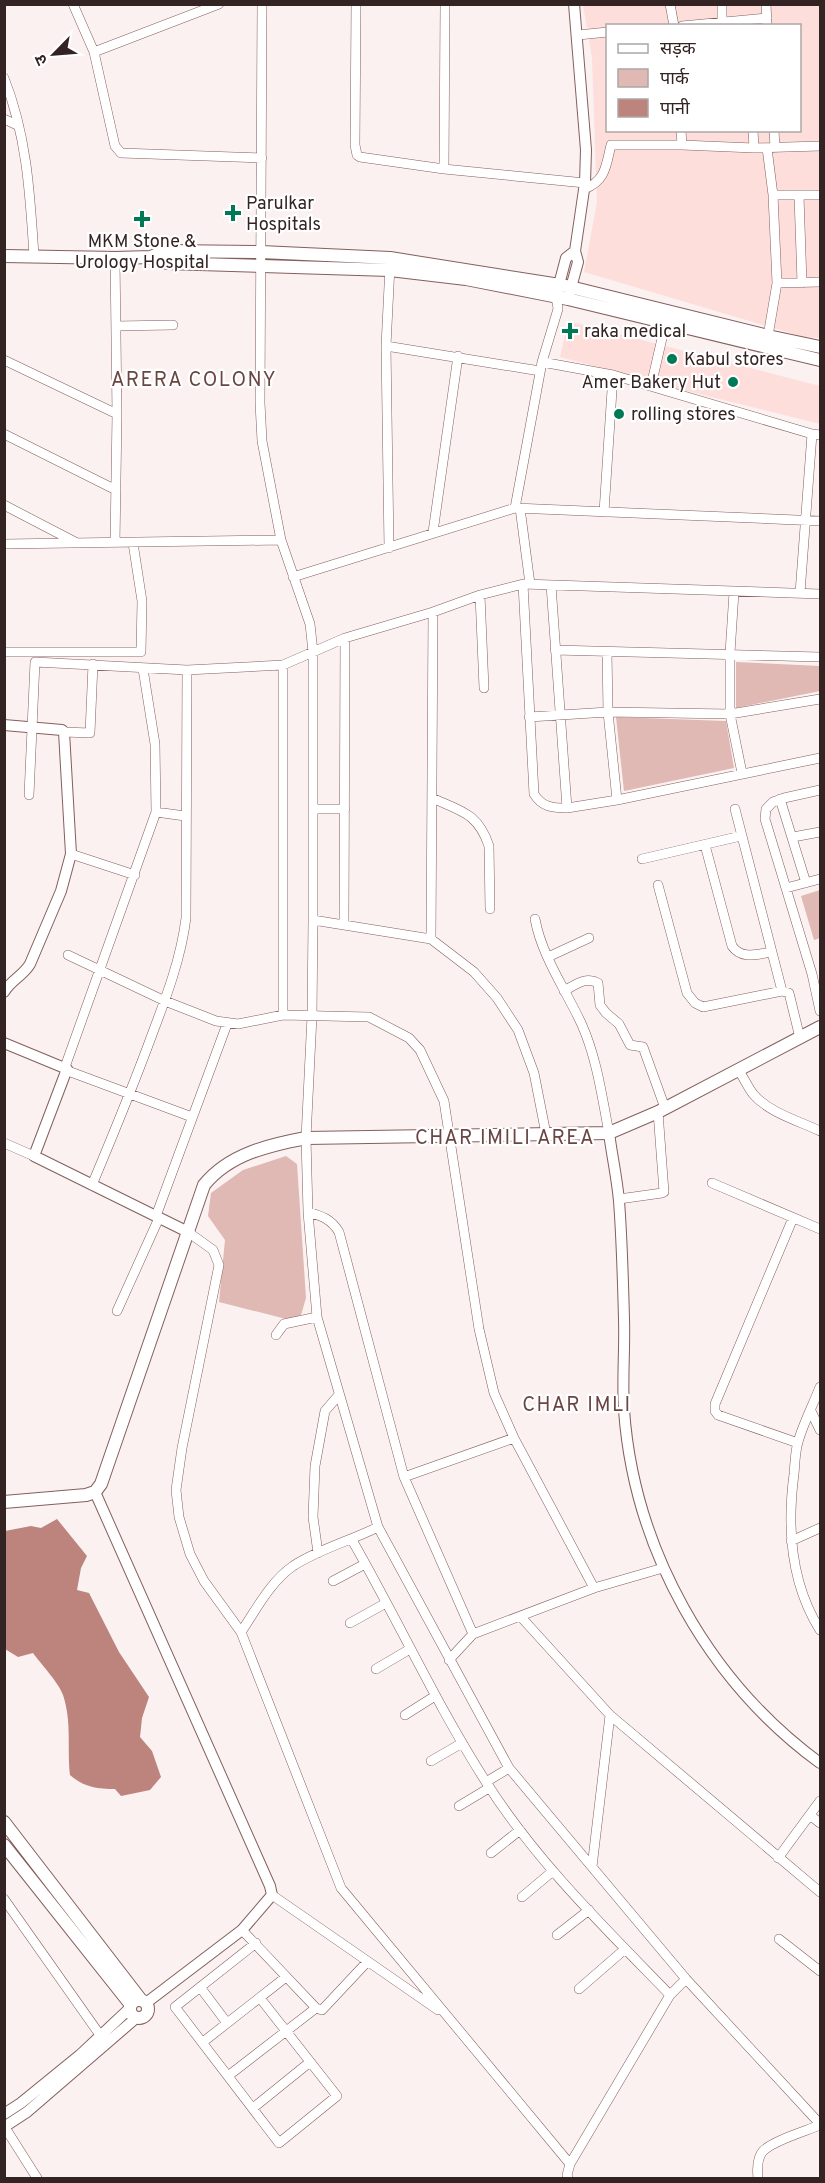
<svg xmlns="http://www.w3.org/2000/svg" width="825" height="2183" font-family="Overpass,'Noto Sans Devanagari',sans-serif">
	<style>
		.built { fill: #fededb; fill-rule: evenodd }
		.green { fill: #e0b8b4 }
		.water { fill: #bd847e }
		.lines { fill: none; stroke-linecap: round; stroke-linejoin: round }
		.minor-casing { stroke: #845f5c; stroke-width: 10 }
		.tertiary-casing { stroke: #845f5c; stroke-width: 12 }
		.secondary-casing { stroke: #845f5c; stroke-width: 14 }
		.minor { stroke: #fff; stroke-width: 9 }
		.tertiary { stroke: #fff; stroke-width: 10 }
		.secondary { stroke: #fff; stroke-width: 12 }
		.poi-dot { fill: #007957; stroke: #fff; stroke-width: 2 }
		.labels { text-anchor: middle; stroke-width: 4.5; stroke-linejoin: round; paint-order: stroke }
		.poi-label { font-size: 18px; fill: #332322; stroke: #fff; text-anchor: start }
		.neighbourhood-label { font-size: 20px; letter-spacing: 1.5px; fill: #6a4643; stroke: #fff }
	</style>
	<rect width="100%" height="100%" fill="#faf1f0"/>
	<path class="built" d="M583,5H820V338L804,337L584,272L597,202L592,58ZM608,26H800V130H608Z
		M568,321L820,386V424L695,393L560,357Z"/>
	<path class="green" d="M736,662L820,666V691L736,708Z
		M616,717L726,721L734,768L624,791Z
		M820,890V938L814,940L801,896Z
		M286,1156L297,1164L306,1298L301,1315L290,1320L219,1302L225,1240L208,1216L211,1193L243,1170Z"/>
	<path class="water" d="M57,1519L87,1556L81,1568L77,1590L89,1593L119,1652L149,1697L142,1718L140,1737L152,1751L161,1777L150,1790L121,1796L115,1789C96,1789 84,1787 70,1775C67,1748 72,1722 63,1695C59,1683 41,1664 33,1653L18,1657L5,1649V1531L31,1526L41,1528Z"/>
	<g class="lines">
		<defs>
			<path id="minor" d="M73,4L94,52L115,146L121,153L262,158
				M262,4L260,403L262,441L281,540L310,624L313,652V920L312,1016L306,1138L308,1212L317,1317L378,1527L509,1768L686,1979L820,2124
				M356,4L355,145L357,155L360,157L444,169L585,183
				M670,4L674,26
				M722,4V22
				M766,4L767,26
				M682,26L767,18
				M578,35L608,32
				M94,52L219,4
				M4,78C27,136 30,194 34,256
				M4,119L19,126
				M681,130L682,145
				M753,130L754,148
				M774,130L775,148
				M767,148L773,195L777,283L768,336
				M444,169L445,4
				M584,189C606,181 606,165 611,145H682L754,148L820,146
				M773,195H820
				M799,196L802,283
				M115,258L117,414
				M777,283L820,282
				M116,326L173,325
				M386,346L540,371
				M4,360L117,414L115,543
				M542,362L613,375L812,434L820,435
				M651,386L666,321
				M4,434L116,490
				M4,505L77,543
				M515,508L542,362L558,309L556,296
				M520,508L530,584
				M604,512L613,375
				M433,532L458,356
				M4,544L281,540
				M389,548L386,346L390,266
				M293,577L515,508L820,521
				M523,584L534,794C542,807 552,808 567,808
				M551,585L567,808L617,800L820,758
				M734,592L730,653V714L742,773
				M800,593L812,434
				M480,595L484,688
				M555,650L820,657
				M4,652H141L142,601L133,543
				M607,652L608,712L617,800
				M283,665V1015
				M529,717L608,712L730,714L820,699
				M64,732L90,733L93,664
				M820,790L784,798L773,802L766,809L765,819L812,974L820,1011
				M29,795L35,662L187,670L283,665L345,638L433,612L480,595L523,584L820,594
				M432,798C461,811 478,813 489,846L490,909
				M780,799L806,883
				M313,809H345
				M735,809L782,991
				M156,812L185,816
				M793,837L820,832
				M705,845L732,946C742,960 757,954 772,952
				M71,854L135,875
				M642,859L741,836
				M658,885L687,993L695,1003L703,1007L782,991L789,993L800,1038
				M786,888L820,879
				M535,919C542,957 566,990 582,1025C597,1059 602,1097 609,1133
				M313,920L431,939L474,972L497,998L518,1030L534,1073L546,1134
				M344,924L345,638
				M431,939L433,612
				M68,955L165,1001L216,1021L238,1024L283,1015L369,1017L409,1038L420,1050L444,1101L479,1329L494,1393L514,1438L594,1588
				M548,957L589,938
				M564,991C575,985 586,976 598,983L600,1005L606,1013L619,1024L630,1045L643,1047L665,1108
				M65,1067L156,812L155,744L143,669
				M68,1071L192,1117
				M739,1071C744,1078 748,1088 754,1095C770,1113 799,1121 820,1131
				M4,1143L34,1156
				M712,1183L820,1229
				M92,1185C113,1135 134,1084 153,1032C167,995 181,958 186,918L187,670
				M619,1199L662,1193L664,1192L658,1112
				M308,1212C322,1216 331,1219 339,1232L404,1477L473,1634
				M156,1216L227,1024
				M793,1218L715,1404V1411L718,1415L798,1443
				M188,1232L213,1250L219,1265L182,1448L176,1490L179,1517L190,1554L204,1581L241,1632L341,1888L570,2164
				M117,1311L159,1218
				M276,1335L284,1324L317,1317
				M820,1387C813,1405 803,1424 798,1442C795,1452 795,1464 794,1474C787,1527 791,1584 820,1630
				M811,1411L820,1430
				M404,1477L514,1438
				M352,1540C398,1620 436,1704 486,1782C536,1861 605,1928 670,1995
				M791,1541L820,1528
				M318,1553L313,1517L315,1466L325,1411L338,1396
				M333,1581L365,1564
				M521,1617L610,1715L820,1892
				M350,1623L386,1603
				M241,1632C256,1610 270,1582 293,1566C319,1549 350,1541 378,1527
				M449,1660L473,1634L594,1588L663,1568
				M376,1669L410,1649
				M405,1715L435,1696
				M431,1761L462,1743
				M486,1782L509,1768
				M459,1806L489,1788
				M811,1816L820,1823
				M491,1853L520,1830
				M778,1858L820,1801
				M592,1867L610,1715
				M272,1895L438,2010
				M522,1897L553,1871
				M4,1899L100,2035
				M242,1930L316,2008L322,2010L367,1962
				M557,1935L589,1910
				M779,1939L820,1971
				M256,1943L175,2007L279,2143L337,2096L260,1998
				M200,1987L227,2023
				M579,1989L625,1949
				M203,2042L286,1977
				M228,2076L316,2008
				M253,2108L310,2062
				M4,2126L37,2178
				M568,2178L567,2175L570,2164L670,1995L686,1979
				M758,2178C757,2169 757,2158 763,2151C774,2140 806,2131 820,2125"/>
			<path id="tertiary" d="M569,295L578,262L575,251L585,183L586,150L574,4
				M556,296L566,258L575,251
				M4,725L62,730L64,732L71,854L61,891L30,964C23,976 11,980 4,992
				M4,1043L67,1069L34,1156L188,1232
				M609,1133C612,1156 617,1178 619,1201C622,1240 623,1280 624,1319C625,1349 622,1380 624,1410C634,1549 708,1681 820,1763
				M95,1492L270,1886L272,1895L242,1930L146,2003
				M4,2114L21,2103L80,2055L130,2008
				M4,2127L27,2112L136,2018"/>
			<path id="secondary" d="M4,256L115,258L151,257L164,251L261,252L390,258L566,286L768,336L820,347
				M151,257L167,263L390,270L466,279L568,299L820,360
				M4,1502L86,1495L95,1492L101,1484L204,1185C229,1154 269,1145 306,1138L609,1133L658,1112L820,1027
				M4,1822L141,2000
				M4,1845L131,2005
				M130 2009a9 9 0 1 1 18 0a9 9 0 1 1-18 0Z"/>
		</defs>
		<use href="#minor" class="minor-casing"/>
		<use href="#tertiary" class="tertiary-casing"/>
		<use href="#secondary" class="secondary-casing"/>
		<use href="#minor" class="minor"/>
		<use href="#tertiary" class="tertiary"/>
		<use href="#secondary" class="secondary"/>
	</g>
	<g class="poi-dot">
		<path d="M230 204h6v6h6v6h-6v6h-6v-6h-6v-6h6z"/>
		<path d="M139 210h6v6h6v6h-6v6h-6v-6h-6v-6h6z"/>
		<path d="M567 322h6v6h6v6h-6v6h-6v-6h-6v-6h6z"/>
		<circle cx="672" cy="359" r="6"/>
		<circle cx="733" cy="382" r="6"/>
		<circle cx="619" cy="414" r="6"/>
	</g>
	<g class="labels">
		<g class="poi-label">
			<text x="246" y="209">Parulkar<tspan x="246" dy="21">Hospitals</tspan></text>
			<text x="142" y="247" text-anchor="middle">MKM Stone &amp;<tspan x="142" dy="21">Urology Hospital</tspan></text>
			<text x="584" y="337">raka medical</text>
			<text x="684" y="365">Kabul stores</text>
			<text x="721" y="388" text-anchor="end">Amer Bakery Hut</text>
			<text x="631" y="420">rolling stores</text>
		</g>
		<g class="neighbourhood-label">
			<text x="194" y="386">ARERA COLONY</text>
			<text x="505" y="1144">CHAR IMILI AREA</text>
			<text x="577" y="1411">CHAR IMLI</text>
		</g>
	</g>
	<rect width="825" height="2183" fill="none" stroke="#332322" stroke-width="12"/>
	<rect x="606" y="24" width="195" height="108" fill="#ffffff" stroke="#ada7a7" stroke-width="1.5"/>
	<rect x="618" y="44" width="30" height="9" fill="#ffffff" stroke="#ada7a7" stroke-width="1.5"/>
	<text x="660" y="54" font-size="18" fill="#332322">सड़क</text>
	<rect x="618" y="69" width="30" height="18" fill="#e0b8b4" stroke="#ada7a7" stroke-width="1.5"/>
	<text x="660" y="84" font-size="18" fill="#332322">पार्क</text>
	<rect x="618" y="99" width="30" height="18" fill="#bd847e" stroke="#ada7a7" stroke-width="1.5"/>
	<text x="660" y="114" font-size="18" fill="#332322">पानी</text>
	<g transform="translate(54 54) rotate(245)" stroke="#ffffff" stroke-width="4.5" paint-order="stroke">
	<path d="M0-4.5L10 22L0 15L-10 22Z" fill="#332322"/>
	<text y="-9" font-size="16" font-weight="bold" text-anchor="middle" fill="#332322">उ</text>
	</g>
</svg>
